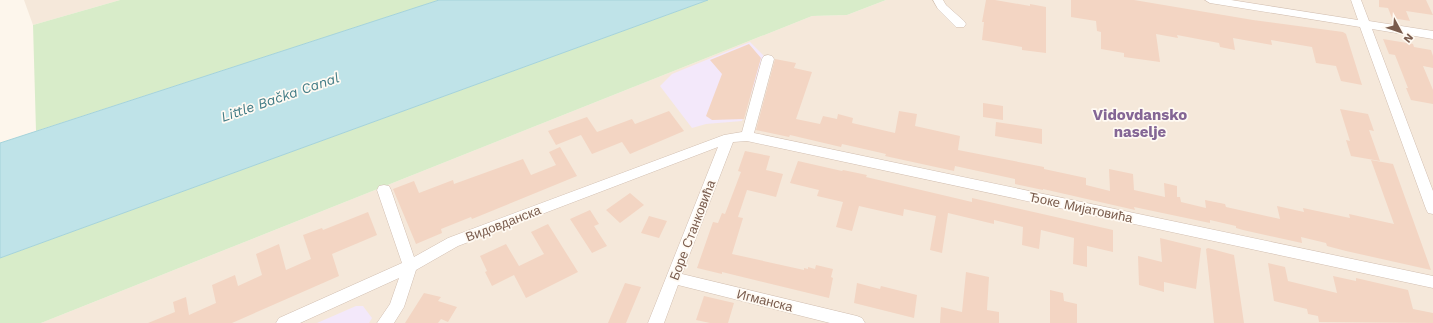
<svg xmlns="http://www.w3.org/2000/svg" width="1433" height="323" font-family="'Work Sans',sans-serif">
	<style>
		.residential { fill: #f5e8da }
		.education { fill: #f3e8fa }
		.green { fill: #d8ecc9 }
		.water { fill: #bfe3e8; stroke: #a5d3da }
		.building { fill: #f3d5c3 }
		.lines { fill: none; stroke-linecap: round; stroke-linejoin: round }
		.minor-casing { stroke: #d1beb0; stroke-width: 1 }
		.minor { fill: #fff; fill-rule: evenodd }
		.labels { text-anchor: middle; stroke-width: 3.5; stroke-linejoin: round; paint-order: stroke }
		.street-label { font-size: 13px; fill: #7a5c4d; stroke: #fffaf3 }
		.water-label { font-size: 14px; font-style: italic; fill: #437c86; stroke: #fffaf3 }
		.quarter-label { font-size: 15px; font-weight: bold; fill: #846695; stroke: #fffaf3 }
	</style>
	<rect width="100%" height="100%" fill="#fdf6ec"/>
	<path class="residential" d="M24,0H120L33,25Z
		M886,0H1433V323H41L812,16L847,15Z"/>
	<path class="education" d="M750,42L764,56L742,121L706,124L692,128L660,86L672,74Z
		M356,306H363L372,318L369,323H317Z"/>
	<path class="green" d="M120,0H439L36,131L33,25Z
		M708,0H886L847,15L812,16L41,323H0V258Z"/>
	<path class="water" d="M439,0H708L0,258V143Z"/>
	<path class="building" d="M986,0H995L1030,6V4L1046,7V53L1022,50V47L982,40L984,22H982Z
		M1071,0H1134L1253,20L1343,32L1346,34L1362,85L1341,81L1336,66L1316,63L1312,47L1271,40L1272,45L1233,38L1235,50L1220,47L1219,43L1177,35L1178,38L1156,34L1160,62L1124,57V53L1101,49V32L1097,31L1096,21L1071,17Z
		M1379,0H1426L1433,15L1406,11L1410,21L1392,18L1388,8L1379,7Z
		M1383,39L1413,44L1414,47L1431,50L1433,56V68L1423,66L1433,90V104L1411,100L1406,88H1408L1395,55L1389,54Z
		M749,44L761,58L744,119L712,120L706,116L722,74L710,60Z
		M775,59L796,63L794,68L812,72L796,119L820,124L823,116L837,119L838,114L853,118L852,123L895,133L899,111L917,114L915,126L960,136L958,150L1044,167V169L1086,178V185L1110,191L1109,169L1133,174L1134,190L1165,197L1164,183L1177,186V197H1180L1181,202L1206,208L1205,200L1225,204L1226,207L1280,219L1277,206L1304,212L1303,208L1350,218L1349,214L1394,224L1371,160L1393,164L1431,270L1346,251L1327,246L1326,243L1301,237L1302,243L1243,230L1236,228V226L1210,220V223L1134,207L1135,210L1043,189V190L1015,184V179L955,166L954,171L885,156L886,154L842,144L841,147L790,135L789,137L756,130Z
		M983,103L1003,106V120L983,117Z
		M1340,109L1368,114L1374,131L1369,130L1380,161L1351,156L1346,140L1350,141Z
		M669,111L684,131L630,154L622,142L592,154L581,135L556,145L548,131L587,117L597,132L632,119L635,124Z
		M996,122L1042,129V144L995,136Z
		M560,147L577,176L472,219L471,217L441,229L442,233L416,244L393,189L414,181L419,193L453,180L454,184L523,159L531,175L556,165L549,152Z
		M745,151L770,156L766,170L783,174L776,197L747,190L738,217L743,218L732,254L804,270V268L808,269V267L815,269L816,265L833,269L831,277L833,278L829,298L722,272V274L697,268L713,222L718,223L722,213L725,214L741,172L738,171Z
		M798,161L842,171L843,170L867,175L866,177L972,202V198L1113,230V252L1087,246V267L1073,264L1074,238L1041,230L1039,249L1022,245L1023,227L994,220V224L948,213L942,253L930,250L936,216L904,209L903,216L859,206L852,231L836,227L843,202L817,196L819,190L790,183Z
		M630,193L644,205L620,223L606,210Z
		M590,210L599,224L594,226L607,246L592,253L570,219Z
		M368,212L377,235L332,254L339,276L232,323H148L175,312L173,302L186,297L189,315L216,303L212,285L235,275L238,286L262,275L256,254L279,244L286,270L311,259L303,235L322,228L323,230Z
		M649,216L667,221L659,238L641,233Z
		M548,224L578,272L526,298L514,275L492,286L485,272L487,271L480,256L506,244L519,266L544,254L531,232Z
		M1160,238L1201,248L1196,289L1164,282V292L1139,285L1138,256L1162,262Z
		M1208,248L1234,255L1244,323H1214L1206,249Z
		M1268,263L1285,267L1288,281L1337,293L1333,276L1356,281V278L1408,290L1413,309L1433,313V323L1319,322L1318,316L1308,314L1307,309L1274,301Z
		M966,272L989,277L987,310L999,312V323H940L941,307L962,312Z
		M625,283L641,287L626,323H608Z
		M857,283L880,289L881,286L917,295L914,318L854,303Z
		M1050,290L1063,293L1064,301L1077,304V323H1050Z
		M424,293L441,297L438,301L457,307L448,322L441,319L438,323H405Z
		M704,296L734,303L728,323H710L696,320Z"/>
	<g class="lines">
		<defs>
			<path id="minor" d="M933,0H943L946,5L964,21L966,24L964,27H956L938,9Z
				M1205,0H1231L1358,20L1351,0H1361L1369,21L1433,31V39L1372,29L1433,191V214L1428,213L1426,209L1360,27L1210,3Z
				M768,55L772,56L774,59L754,133L1433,276V288L747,141L733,142L682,274L857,316L862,318L865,323H830L678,285L664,323H648L718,147L458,246L416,270L404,307L394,323H377L390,304L399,278L300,323H276L279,318L402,263L377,190L379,186L384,185L389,186L391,190L414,257L448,238L724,135L742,132L762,59L764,56Z"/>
		</defs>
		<use href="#minor" class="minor-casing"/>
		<use href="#minor" class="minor"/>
	</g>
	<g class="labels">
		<g class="street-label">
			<text transform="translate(1081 207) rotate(12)" y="5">Ђоке Мијатовића</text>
			<text transform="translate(503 223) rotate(-21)" y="5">Видовданска</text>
			<text transform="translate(692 230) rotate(-69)" y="5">Боре Станковића</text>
			<text transform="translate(765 300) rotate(14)" y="5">Игманска</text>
		</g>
		<g class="water-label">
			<text transform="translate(280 97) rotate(-19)" y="5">Little Bačka Canal</text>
		</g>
		<g class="quarter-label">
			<text x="1140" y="120">Vidovdansko<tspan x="1140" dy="17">naselje</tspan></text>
		</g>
	</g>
	<g transform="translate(1401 32) rotate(130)" stroke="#fffaf3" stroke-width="3" paint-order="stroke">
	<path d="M0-3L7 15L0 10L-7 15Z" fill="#7a5c4d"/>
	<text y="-6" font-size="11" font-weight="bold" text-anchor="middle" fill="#7a5c4d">N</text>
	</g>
</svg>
